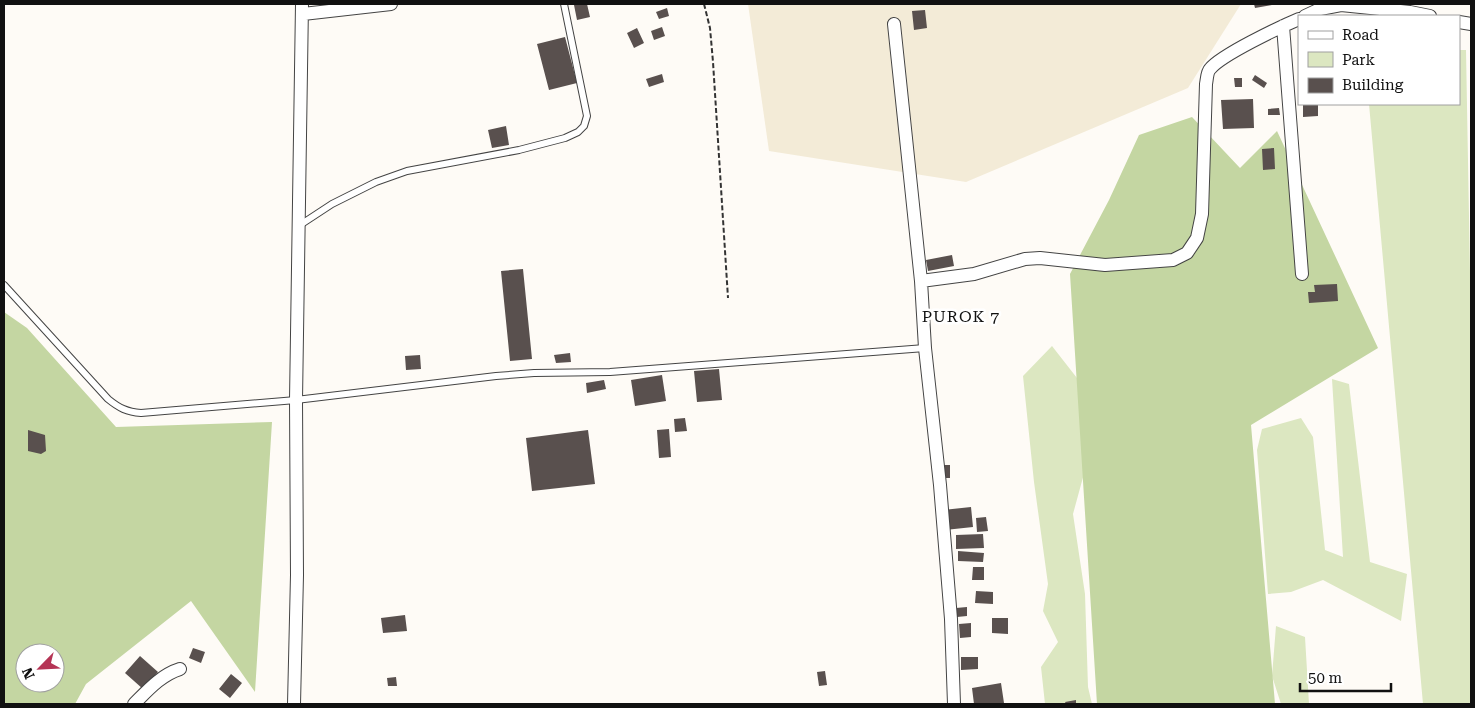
<svg xmlns="http://www.w3.org/2000/svg" width="1475" height="708" font-family="'Roboto Serif',serif">
	<style>
		.farmland { fill: #f3ebd7 }
		.green { fill: #dce7c1 }
		.forest { fill: #c4d6a2; fill-rule: evenodd }
		.building { fill: #59504e }
		.lines { fill: none; stroke-linecap: round; stroke-linejoin: round }
		.service-casing { stroke: #444; stroke-width: 8 }
		.minor-casing { stroke: #444; stroke-width: 14 }
		.path { stroke: #333; stroke-width: 2; stroke-dasharray: 5 2.5; stroke-linecap: butt }
		.service { stroke: #fff; stroke-width: 6 }
		.minor { stroke: #fff; stroke-width: 12 }
		.labels { text-anchor: middle; stroke-width: 5; stroke-linejoin: round; paint-order: stroke }
		.neighbourhood-label { font-size: 16px; letter-spacing: 1px; fill: #111; stroke: #fff }
	</style>
	<rect width="100%" height="100%" fill="#fefbf6"/>
	<path class="farmland" d="M748,4H1241L1188,88L966,182L769,151Z"/>
	<path class="green" d="M1459,50H1466L1471,327V704H1423L1369,104H1459Z
		M1052,346L1084,387L1085,470L1073,514L1085,594L1088,687L1092,704H1045L1041,667L1058,642L1043,611L1048,584L1034,482L1023,376Z
		M1332,379L1349,384L1370,562L1407,574L1401,621L1323,580L1291,592L1268,594L1257,450L1262,429L1301,418L1313,437L1325,550L1343,557Z
		M1276,626L1305,637L1309,704H1281L1272,676Z"/>
	<path class="forest" d="M1192,117L1240,168L1277,131L1378,348L1251,425L1275,704H1097L1070,274L1109,200L1139,135Z
		M4,312L27,328L116,427L272,422L255,692L191,601L86,684L75,704H4ZM25,653H55V683H25Z"/>
	<path class="building" d="M581,4H587L590,17L577,20L574,5Z
		M1254,4H1272V5L1255,8Z
		M667,8L669,16L659,19L656,12Z
		M925,10L927,28L914,30L912,11Z
		M662,27L665,36L654,40L651,31Z
		M637,28L644,43L634,48L627,33Z
		M565,37L577,83L549,90L537,44Z
		M662,74L664,82L649,87L646,79Z
		M1255,75L1267,83L1264,88L1252,80Z
		M1234,78H1242V87H1235Z
		M1253,99L1254,128L1223,129L1221,100Z
		M1303,104H1318V116L1303,117Z
		M1279,108L1280,115H1268V109Z
		M506,126L509,145L492,148L488,130Z
		M1274,148L1275,169L1263,170L1262,149Z
		M952,255L954,266L928,271L926,260Z
		M523,269L532,359L510,361L501,271Z
		M1337,284L1338,301L1309,303L1308,292H1315L1314,285Z
		M570,353L571,362L556,363L554,355Z
		M420,355L421,369L406,370L405,356Z
		M719,369L722,400L697,402L694,371Z
		M662,375L666,401L635,406L631,380Z
		M604,380L606,389L587,393L586,383Z
		M685,418L687,431L675,432L674,419Z
		M669,429L671,457L659,458L657,430Z
		M28,430L45,435L46,451L41,454L28,451Z
		M588,430L595,484L532,491L526,438Z
		M941,465H950V478H941Z
		M971,507L973,527L945,530L943,510Z
		M986,517L988,531L977,532L976,518Z
		M983,534L984,548L956,549V535Z
		M958,551L984,553L983,562L958,561Z
		M973,567H984V580H972Z
		M976,591L993,592V604L975,603Z
		M967,607V616L957,617L956,608Z
		M405,615L407,631L383,633L381,618Z
		M992,618H1008V634L992,633Z
		M971,623V637L960,638L959,624Z
		M193,648L205,652L201,663L189,658Z
		M140,656L158,672L143,689L125,673Z
		M961,657H978V669L961,670Z
		M825,671L827,685L819,686L817,672Z
		M231,674L242,683L230,698L219,689Z
		M396,677L397,686H388L387,678Z
		M1001,683L1004,703L974,704L972,688Z
		M1076,700V704H1066L1065,702Z"/>
	<g class="lines">
		<defs>
			<path id="service" d="M300,225L332,204L376,182L407,171L519,150L565,138L578,132L584,126L587,116L564,4
				M4,285L108,399C119,408 127,412 141,413L296,400L496,376L534,373L610,372L925,348"/>
			<path id="minor" d="M303,14L391,4
				M1305,16L1320,9L1341,5L1410,12L1430,16
				M1459,22L1471,24
				M894,24L921,281L925,348L940,485L951,619L954,704
				M1283,26L1302,274
				M921,281L974,274L1025,259L1040,258L1105,265L1173,260L1187,253L1197,238L1202,214L1206,84C1207,79 1207,72 1210,69C1221,55 1280,27 1299,19
				M134,704C148,690 161,675 180,669
				M294,704L297,575L296,400L302,4"/>
		</defs>
		<use href="#service" class="service-casing"/>
		<use href="#minor" class="minor-casing"/>
		<path class="path" d="M704,4L710,28L713,62L728,298"/>
		<use href="#service" class="service"/>
		<use href="#minor" class="minor"/>
	</g>
	<g class="labels">
		<g class="neighbourhood-label">
			<text x="961" y="322">PUROK 7</text>
		</g>
	</g>
	<rect width="1475" height="708" fill="none" stroke="#111111" stroke-width="10"/>
	<rect x="1298" y="15" width="162" height="90" fill="#ffffff" stroke="#a0a0a0"/>
	<rect x="1308" y="31" width="25" height="8" fill="#ffffff" stroke="#a0a0a0"/>
	<text x="1342" y="40" font-size="15" fill="#111111">Road</text>
	<rect x="1308" y="52" width="25" height="15" fill="#dce7c1" stroke="#a0a0a0"/>
	<text x="1342" y="65" font-size="15" fill="#111111">Park</text>
	<rect x="1308" y="78" width="25" height="15" fill="#59504e" stroke="#a0a0a0"/>
	<text x="1342" y="90" font-size="15" fill="#111111">Building</text>
	<g transform="translate(40 668) rotate(246)"><circle r="24" fill="#ffffff" stroke="#a0a0a0"/>
	<path d="M0-4L9 19L0 12L-9 19Z" fill="#b53455"/>
	<text y="-8" font-size="14" font-weight="bold" text-anchor="middle" fill="#111111">N</text>
	</g>
	<path d="M1300 683v8h91v-8" fill="none" stroke="#111111" stroke-width="2.5"/>
	<text x="1308" y="683" font-size="15" fill="#111111" stroke="#ffffff" stroke-width="4" paint-order="stroke">50 m</text>
</svg>
